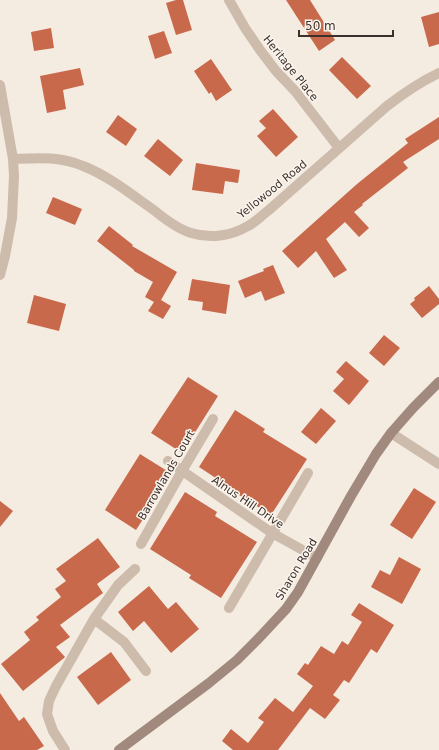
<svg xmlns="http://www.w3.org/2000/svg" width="439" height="750" font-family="'DejaVu Sans',sans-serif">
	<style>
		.building { fill: #c8694b }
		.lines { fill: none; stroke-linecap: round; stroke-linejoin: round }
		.minor { stroke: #cdbbac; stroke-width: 10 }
		.secondary { stroke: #a18a7d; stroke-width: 10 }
		.labels { text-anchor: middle; stroke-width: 3; stroke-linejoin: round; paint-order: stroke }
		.street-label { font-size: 11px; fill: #3b302b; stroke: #fbf5ee }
	</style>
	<rect width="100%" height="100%" fill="#f4ebe1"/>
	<path class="building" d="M176,0H183L192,30L176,35L166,3Z
		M286,0H310L335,40L319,51Z
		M439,12V44L429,47L421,17Z
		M51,28L54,48L34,51L31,32Z
		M164,31L172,53L155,59L148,36Z
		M342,57L371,86L357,99L329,70Z
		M211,59L232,90L216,101L211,92L209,94L194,71Z
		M80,68L84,85L63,90L66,109L47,113L40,76Z
		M273,109L298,137L276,157L257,136L266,128L259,121Z
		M118,115L137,129L126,146L106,132Z
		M439,117V139L403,162L408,168L362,204L363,205L354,212L369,228L359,237L345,222L326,239L347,270L334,278L316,251L298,268L282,251L357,184L408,143L405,139Z
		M158,139L183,160L170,176L144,156Z
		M196,163L240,170L238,183L225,181L223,194L192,190Z
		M53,197L82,209L75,225L46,213Z
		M109,226L133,245L132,246L177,272L161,300L171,306L163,319L148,311L154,302L145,297L153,282L134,271V270L97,241Z
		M273,265L285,293L265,301L261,291L245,298L238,281L264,271L263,269Z
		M192,279L230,285L226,314L202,310L203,302L188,300Z
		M429,286L439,299V304L422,318L410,304L415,300L414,298Z
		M34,295L66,304L59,331L27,323Z
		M384,335L400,348L384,366L369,353Z
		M346,361L369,381L349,405L333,391L344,379L336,372Z
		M188,377L218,396L182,453L151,433Z
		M321,408L336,421L316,444L301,432Z
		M235,410L265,429L263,432L307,459L271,515L239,495L240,494L199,467Z
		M140,454L172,474L136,530L105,510Z
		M414,488L436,502L412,539L390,525Z
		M185,492L217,512L215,516L257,542L221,598L189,578L191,575L150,549Z
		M0,501L13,511L0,527Z
		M98,538L120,567L97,584L103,593L60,625L70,637L56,647L65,657L64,658L23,691L1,664L30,640L24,632L39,620L36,617L61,597L55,589L66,581L56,569Z
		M399,557L421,569L402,604L371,587L380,570L390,575Z
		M149,586L168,609L176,602L199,629L171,653L144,621L133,631L118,612Z
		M359,603L394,625L377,653L371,649L349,683L344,680L333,695L340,700L325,719L310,708L278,750H233L222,741L231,729L248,743L264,722L258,718L275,698L293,712L313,686L297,674L305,663L308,665L321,646L334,654L342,641L348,645L362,622L351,615Z
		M111,652L131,680L98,705L77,677Z
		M0,693L19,721L24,717L44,746L37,750H0Z"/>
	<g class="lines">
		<path class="minor" d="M229,0L245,28L260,50L276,71L295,91L339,148
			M0,85L13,159L14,176L12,218L5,256L0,275
			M13,159C37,158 60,156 83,166C109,176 132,195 155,211C166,220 178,229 191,233C210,239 231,236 248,226C256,222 262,215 269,210L387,106C404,93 420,82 439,73
			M391,433L439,464
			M168,461L272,533L317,558
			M141,544L182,471L213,419
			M229,608L308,473
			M94,619L124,642L146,671
			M65,750L53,731L47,714L49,701L56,686L94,619L118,585L135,569"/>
		<path class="secondary" d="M119,750L209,683L237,660L257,640L286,609L298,592L351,496L376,454L391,433L413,408L439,382"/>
	</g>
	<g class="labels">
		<g class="street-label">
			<text transform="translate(291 68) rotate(51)" y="4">Heritage Place</text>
			<text transform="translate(272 189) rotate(-39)" y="4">Yellowood Road</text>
			<text transform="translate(166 475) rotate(-60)" y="4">Barrowlands Court</text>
			<text transform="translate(248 502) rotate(34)" y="4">Alnus Hill Drive</text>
			<text transform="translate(296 569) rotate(-59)" y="4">Sharon Road</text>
		</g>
	</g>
	<path d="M299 30v6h94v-6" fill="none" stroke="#3b302b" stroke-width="2"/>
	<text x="305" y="30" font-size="12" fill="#3b302b" stroke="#fbf5ee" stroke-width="3" paint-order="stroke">50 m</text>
</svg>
